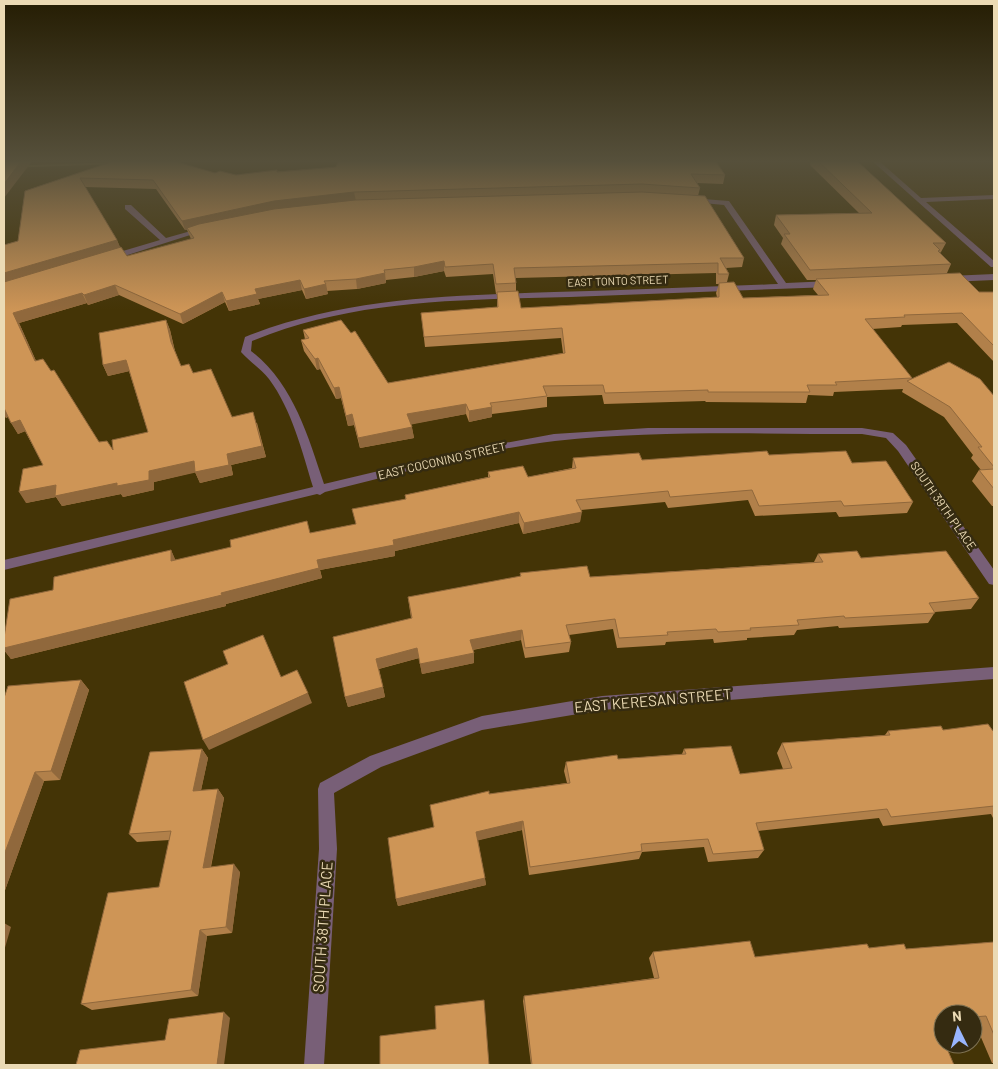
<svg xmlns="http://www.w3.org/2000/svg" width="998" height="1069" font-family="Barlow,sans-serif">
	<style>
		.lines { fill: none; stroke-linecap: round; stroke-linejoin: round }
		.stream { fill: #887336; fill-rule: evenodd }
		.minor { fill: #785f77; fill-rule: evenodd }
		.wall { fill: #b1804a; fill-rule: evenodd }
		.shaded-wall { fill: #90683c }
		.building { fill: #ce9556; stroke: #90683c }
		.labels { text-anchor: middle; stroke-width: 5; stroke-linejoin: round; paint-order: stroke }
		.far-street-label { font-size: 11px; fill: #ebdab4; stroke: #352b11 }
		.street-label { font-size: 12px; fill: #ebdab4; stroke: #352b11 }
		.near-street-label { font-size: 15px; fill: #ebdab4; stroke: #352b11 }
	</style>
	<rect width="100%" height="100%" fill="#443406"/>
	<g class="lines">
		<path class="stream" d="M169,160H201L171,162Z
			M119,162H120V164L4,168V166Z"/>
		<path class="minor" d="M871,160H878L921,198L994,195V199L926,202L994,261V267H991Z
			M690,198L729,201L786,283L831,281L835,284L831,287C744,290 657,294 570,297C461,300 355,299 252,341L251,351C293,383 308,436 324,484L467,450L554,434L648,428H862L893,433L906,445L994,570V585L989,584L898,451L886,438L862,434C760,434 657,430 555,441C479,450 400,474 325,492L320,495L317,494L4,570V560L313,487C302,451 292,410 269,379C261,369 250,362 241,352L245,337C346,297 447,296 554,292C629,290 704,287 778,284L724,205L693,202L689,200Z
			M125,205H131L166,238L205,227L209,229L112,260H106V256L160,240L125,209Z
			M994,274V280L949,282L945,279L949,276Z
			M994,667V679L602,710L482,730L381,767L334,793L337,849L324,1065H304L319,849L318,789L320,783L370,756L482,716L602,696Z"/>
	</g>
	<path class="wall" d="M117,160H180L181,163L215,173L236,175L336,167L338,162L725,175L723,184L697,183L700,188L698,196L744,258L742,267L726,268L729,274L727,282L743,298L818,295L813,289L816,280H807L781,244L783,238L774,225L776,215L859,213L810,165L811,160H856L946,243L941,252L940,253L951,264L947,273L979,292H994V362L957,323L902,325L901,327L872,329L912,378L911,379L994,396V506H992L972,481L979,470H981L971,458L973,455L944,417L902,392L903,389L834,392L833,396L808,395L806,403L706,402L705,401L604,404L602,395L547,397V407L492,414V417L469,422L466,414L411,424L414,438L360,448L354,425L348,426L341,398L336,399L320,369L317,370L304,351L301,340L305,339L303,330L388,383L563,353L561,338L425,347L421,313L497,307V294H496L493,274L446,277L444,271L414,277L386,280V283L357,289L327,291L328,294L306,299L302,290L258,299L260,304L229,311L225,302L183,324L119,295L88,305L87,303L19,323L36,361L51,371L99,442L113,450L148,432L129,371L108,376L103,365L166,320L170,330L175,351L181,366L193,373L232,417L257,423L266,457L231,465L233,475L200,483L195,472L154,482V490L123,497L121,494L62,506L56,497L26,503L43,465L25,431L18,434L8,417L6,418L4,414V245L18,241L25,191ZM85,187L156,189L185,230H187L191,239L127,256L120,248L117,240ZM716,273V284H719L716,293L717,297L521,308L516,291V278Z
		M769,455L852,463L913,502L907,513L839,517L836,512L755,516L748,500L668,508L665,502L581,510L580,522L523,534L519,523L395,551V556L320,570L322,578L226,604V606L11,659L4,650V638L53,590L171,550L175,560L356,524L405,499V495L488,477V472L528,477L572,468L573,458L642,460Z
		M818,554L861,558L979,598L971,609L935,612L928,623L839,628L838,626L797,630L794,635L747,638V640L714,643L713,639L666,642L665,645L617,648L613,629L569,635L571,642L569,652L525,658L521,640L473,650L474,663L422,674L419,658L379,669L385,697L348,707L345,697L411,618L408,597L520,577V573L590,577L814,562Z
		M81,680L89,690L60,780L44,781L4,893V698Z
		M943,730L994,731V820L991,814L883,826L879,818L758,831L764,850L758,858L708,862L704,847L642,852L639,859L529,875L522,830L478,840L486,885L398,906L396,899L434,827L489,794L567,783L564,771L566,762L618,759L682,754L684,749L740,774L783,769L777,753L782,743L885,735L888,731Z
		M202,749L208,758L201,790L218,789L224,798L211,867L240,872L232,933L207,936L198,996L92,1010L81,1004L159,887L170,840L137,842L129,834Z
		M994,942V1063H992L974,1021H973V1014H943V1023L937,1024L954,1065H531L523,1001L524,996L654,978L649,958L653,952L755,957L869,948L906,949Z"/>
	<path class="shaded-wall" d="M22,160H33L4,198V184Z
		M354,192L356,201L187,228V230H185L182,221L274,201Z
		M117,240L121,249L4,284V273Z
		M444,261V271L414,277V267Z
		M385,273L386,283L357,289L356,279Z
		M300,280L302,290L258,299L260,304L229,311L226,301L255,289Z
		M326,284L328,294L306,299L304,289Z
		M115,285L119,295L88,305L84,295Z
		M222,292L225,302L183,324L180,314Z
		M82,293L87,303L19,323L41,372L35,361L13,313Z
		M166,320L170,330L175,353L171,342Z
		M318,358L320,369L317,370L315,359Z
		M126,360L130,371L108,376L103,365Z
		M339,387L341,398L336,399L334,388Z
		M466,404V414L409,425L407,414Z
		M492,407V417L469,422V411Z
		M4,408L9,416L6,418L4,414Z
		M253,412L266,457L231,465L233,475L200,483L195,472L227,454Z
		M352,414L354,425L348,426L346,416Z
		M20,420L26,431L18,434L11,423Z
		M412,427L414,438L360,448L358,438Z
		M194,461L198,472L154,482V490L123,497L121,494L62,506L56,497L26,503L19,492L56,485L149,471Z
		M519,512V523L395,551V556L320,570L322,578L226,604V606L11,659L4,650V648L221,593L317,560L393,540Z
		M582,512L580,522L523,534L524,523Z
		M171,550L176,561H171Z
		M522,630L521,640L471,650L470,640Z
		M417,648L419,658L378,669L376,659Z
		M474,653V663L422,674L420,664Z
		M81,680L89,690L60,780L51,771Z
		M383,687L385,697L348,707L345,697Z
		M308,693L312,703L209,750L203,740Z
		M202,749L208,758L199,800L193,791Z
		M35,772L44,781L4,893V855Z
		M218,789L224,798L209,875L203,868Z
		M523,821L522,830L476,841V832Z
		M234,864L240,872L232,933L226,927Z
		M485,878L486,885L398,906L396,899Z
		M4,923L11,927L4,951Z
		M200,930L207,936L198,996L191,990Z
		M224,1012L230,1018L224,1065H217Z"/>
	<path class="building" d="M4,160H22L4,184Z
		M117,160H178L177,162L215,173L220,171L236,175L277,170V172L336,167L338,162L347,160H715L725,175L691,174L700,188L642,184L354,192L274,201L182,221L153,180L80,178L117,240L4,273V245L18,241L25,191Z
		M817,160H856L946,243H933L940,250L938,251L951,264L810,270L784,234H790L776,215L872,213Z
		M642,192L705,196L744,258H720L729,274H718V263L514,268L516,283L496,284L493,264L445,267L444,261L414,267L384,270L385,273L356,279L324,281L326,284L304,289L300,280L255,289L257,294L226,301L222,292L180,314L115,285L84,295L82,293L13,313L35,361L43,359L51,371L54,370L99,442L107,441L113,450L112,440L148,432L126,360L103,365L99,333L166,320L171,342L181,366L189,364L193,373L211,369L232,417L253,412L262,446L227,454L229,465L195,472L194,461L149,471V480L117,486V483L55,496L56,485L19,492L23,469L43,465L20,420L11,423L4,408V282L121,247L127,256L194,238L187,228L199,224L274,209L355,200Z
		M960,273L979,292H994V346L962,313L904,315L905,317L865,319L912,378L835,382L837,385H807L810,392H708V390L605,393L603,385L543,386L547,396L490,403L492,407L469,411L466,404L407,414L412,427L358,438L352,414L346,416L339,387L334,388L318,358L315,359L301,340L309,338L303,330L341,320L351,333L355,331L388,383L565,353L562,328L424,337L421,313L498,307L497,292L518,291L521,308L719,297V283L734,282L743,298L829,295L816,279Z
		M949,362L980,379L994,396V467L978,447H982L950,407L907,381Z
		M767,451L769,455L846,451L852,463L886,461L913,502L844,506L841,501L759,506L752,490L670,497L668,491L576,500L582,512L524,523L519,512L393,540L394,545L317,560L319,568L221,593L222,595L4,648V638L10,599L53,590L54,577L171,550V561L231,547L230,540L307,521L310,533L356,524L352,509L406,499L405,495L490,477L488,472L523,466L528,477L576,468L573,458L639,453L642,460Z
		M994,469V489L979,470Z
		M857,551L861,558L946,551L979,598L929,603L935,613L845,618L844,616L797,620L799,625L750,628L751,630L718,632L716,629L667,632L668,635L619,638L615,619L566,625L571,642L525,648L522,630L470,640L474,653L420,664L417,648L376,659L383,687L345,697L333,637L412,618L408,597L521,576L520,573L587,566L590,577L823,562L818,554Z
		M263,635L281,677L297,670L308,693L203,740L184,682L228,664L223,651Z
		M81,680L51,771L35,772L4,855V698L8,686Z
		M988,724L993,731H994V806L891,817L887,809L756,823L764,850L713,854L708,839L641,844L642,851L530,867L523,821L476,832L485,878L396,899L388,838L434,827L430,805L489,791V794L570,783L566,762L617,755L618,759L686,754L684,749L731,746L740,774L792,768L782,743L890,735L888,731L941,726L943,730Z
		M202,749L193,791L218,789L203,868L234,864L226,927L200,930L191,990L81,1004L108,893L159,887L171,831L129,834L150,752Z
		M750,941L755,957L867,944L869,948L904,944L906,949L994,942V1035L986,1016L973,1017V1014H943V1019L935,1020L943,1038V1044H945L954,1065H532L524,996L659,978L653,952Z
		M484,1000L489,1065H380V1036L436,1029L435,1006Z
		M224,1012L217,1065H76L80,1050L165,1040L169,1019Z"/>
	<linearGradient id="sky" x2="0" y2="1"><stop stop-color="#251d03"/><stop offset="0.52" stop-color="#56503b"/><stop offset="1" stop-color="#56503b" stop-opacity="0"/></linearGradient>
	<rect width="998" height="310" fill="url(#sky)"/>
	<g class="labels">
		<g class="far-street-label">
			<text transform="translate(618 281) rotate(-2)" y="4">EAST TONTO STREET</text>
		</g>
		<g class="street-label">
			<text transform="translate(442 461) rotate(-13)" y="4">EAST COCONINO STREET</text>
			<text transform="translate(943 506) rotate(55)" y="4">SOUTH 39TH PLACE</text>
		</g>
		<g class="near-street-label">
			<text transform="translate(653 701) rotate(-5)" y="5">EAST KERESAN STREET</text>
			<text transform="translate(323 927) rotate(-86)" y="5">SOUTH 38TH PLACE</text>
		</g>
	</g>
	<rect width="998" height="1069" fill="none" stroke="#ebdab4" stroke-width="10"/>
	<g transform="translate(958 1029) rotate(355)"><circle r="24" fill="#352b11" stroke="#7e7152"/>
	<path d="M0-4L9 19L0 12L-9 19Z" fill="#99b5fd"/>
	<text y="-8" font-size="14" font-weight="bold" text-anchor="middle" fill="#ebdab4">N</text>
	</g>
</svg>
